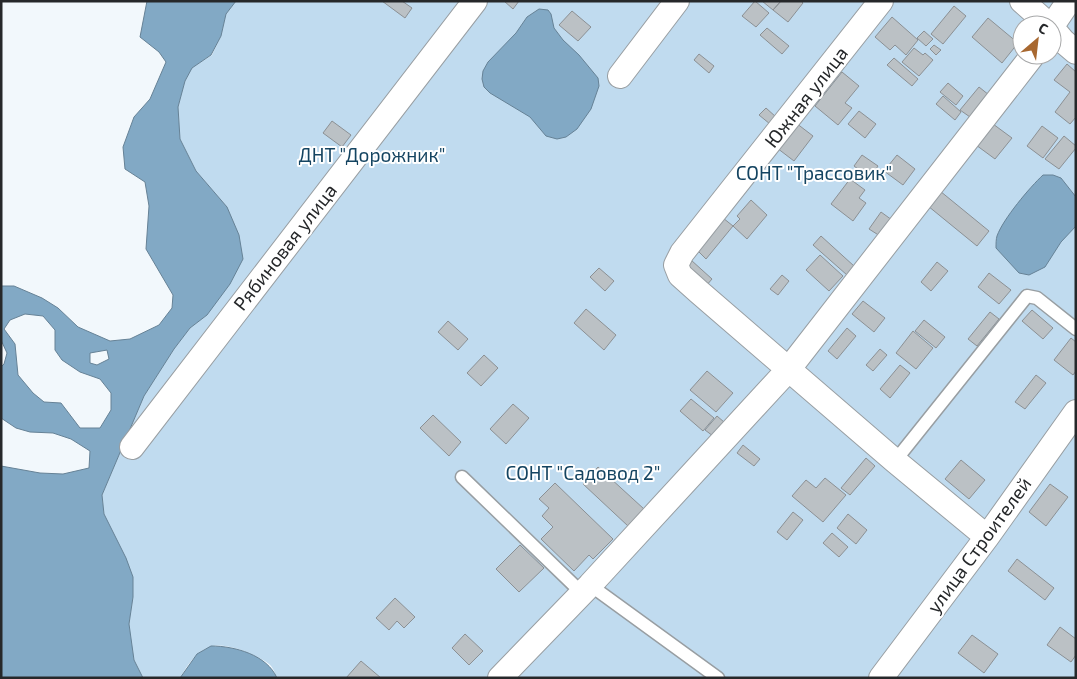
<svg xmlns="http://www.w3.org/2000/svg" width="1077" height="679" font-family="'Exo 2',sans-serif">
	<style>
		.green { fill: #c0dbef; fill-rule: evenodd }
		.water { fill: #82a9c5; stroke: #668296; fill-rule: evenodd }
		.building { fill: #bbc1c5; stroke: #8b9094 }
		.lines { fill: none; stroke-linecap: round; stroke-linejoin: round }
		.lane-casing { stroke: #989ea2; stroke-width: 15 }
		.street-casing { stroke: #989ea2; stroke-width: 26 }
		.lane { stroke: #fff; stroke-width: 12 }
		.street { stroke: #fff; stroke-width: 24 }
		.labels { text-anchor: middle; stroke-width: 4; stroke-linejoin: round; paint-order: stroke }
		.street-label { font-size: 19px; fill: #26282a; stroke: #fff }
		.park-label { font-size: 19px; fill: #144461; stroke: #fff }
	</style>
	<rect width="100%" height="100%" fill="#f2f8fc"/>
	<path class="green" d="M236,1H1076V678H277C275,673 273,667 269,664C257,655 225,641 210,647C195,652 187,666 180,678H143L134,660L131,641L129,624L133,597L104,514L102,495L144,396L174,349L190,328L207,315L227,207L196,171L180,139L178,107L185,81L192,68L212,55L221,36L226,14ZM1022,25H1052V55H1022Z"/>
	<path class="water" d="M147,1H236L226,14L221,36L211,55L192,68L185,81L178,107L180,139L196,171L227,207L239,235L243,259L230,284L207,315L190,328L174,349L144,396L102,495L104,514L126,558L133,577V597L129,624L134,660L143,678H1V466L40,473L63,474L89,468L90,451L71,439L53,433L30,432L16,428L1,418V367L4,364L7,353L1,340V286H14L42,298L58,308L78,327L110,341L130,339L159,325L172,308L173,295L146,249L149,206L145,182L125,169L123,147L134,117L150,99L166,62L159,52L140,37ZM25,314L43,316L55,330V350L62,360L80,372L100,379L111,393V410L100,428H80L61,403L44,402L33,393L18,375L15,344L4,329L10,320ZM107,350L109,359L97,365L90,363V353Z
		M539,9L548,10L551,14L554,28L563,40L579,55L598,78L599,86L591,109L577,129L566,137L557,139L546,136L530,117L490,93L484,87L482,79L483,71L488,62L516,33L527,17Z
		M1043,175H1053L1061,178L1076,197V226L1061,242L1045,267L1029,275L1019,273L996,248C996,244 996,239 997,236C1003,219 1030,187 1043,175Z
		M211,646C235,646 267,655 277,678H180L197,654Z"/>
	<path class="building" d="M382,1H402L412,8L405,18Z
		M504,1H519L513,9Z
		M755,1L769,13L756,27L742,16Z
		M762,1H781L773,10Z
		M781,1H801L803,3L788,22L773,10Z
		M954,6L966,16L943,44L931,34Z
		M572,11L591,27L578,41L559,25Z
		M892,17L918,40L906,55L895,45L890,50L875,37Z
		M988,18L1018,43L1002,63L972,37Z
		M767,28L789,46L782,54L760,35Z
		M924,31L933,39L926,46L917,38Z
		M934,45L941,50L936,55L930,49Z
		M914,48L923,55L925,53L933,60L919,76L902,62Z
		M699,54L714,66L709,73L694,60Z
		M894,58L918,79L912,86L887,65Z
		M1067,64L1076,72V117L1070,124L1055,112L1070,92L1054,80Z
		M842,72L859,86L845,103L852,108L838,125L815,106Z
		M948,83L963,96L956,105L940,92Z
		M979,87L989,95L970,117L960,110Z
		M943,96L961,112L955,120L936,104Z
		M766,108L776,117L770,124L759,115Z
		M859,111L876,124L865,138L848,124Z
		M332,121L351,135L342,147L323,133Z
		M796,123L813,136L794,161L777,148Z
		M993,124L1012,138L995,159L976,145Z
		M1042,126L1058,138L1043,158L1027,146Z
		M1064,136L1076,146V148L1059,169L1045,159Z
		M862,155L878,166L870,178L854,166Z
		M897,155L915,169L903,185L884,171Z
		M850,179L865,190L859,198L866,203L853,221L831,204Z
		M940,191L989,231L977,246L928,206Z
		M751,200L767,215L747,239L733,226L740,219L737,216Z
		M881,212L892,220L880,236L869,229Z
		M723,218L733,226L706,259L697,250Z
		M821,236L854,266L847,275L813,245Z
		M820,255L843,276L829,291L806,270Z
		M691,260L712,279L706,286L685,268Z
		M937,262L948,271L931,291L921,282Z
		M599,268L614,281L605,291L590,277Z
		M989,273L1011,290L999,304L978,287Z
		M782,275L789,281L778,295L770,289Z
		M863,301L885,318L874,332L852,314Z
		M586,309L616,335L604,350L574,323Z
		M1032,310L1053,328L1043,339L1022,321Z
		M990,312L999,319L977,346L968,339Z
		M924,320L945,337L936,348L915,331Z
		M448,321L468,339L458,350L438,332Z
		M847,328L856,336L837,359L828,351Z
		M913,331L933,348L916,369L896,353Z
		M1071,338L1076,342V371L1073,375L1054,360Z
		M880,349L887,355L873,371L866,365Z
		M484,355L498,368L481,386L467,373Z
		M900,365L910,373L890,398L880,389Z
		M707,371L733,393L716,412L690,390Z
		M1036,375L1046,383L1025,409L1015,402Z
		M691,399L714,418L703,431L680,411Z
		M513,404L529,418L506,444L490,429Z
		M433,415L461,442L449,456L420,428Z
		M717,416L724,422L713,436L705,430Z
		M743,445L760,459L754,466L737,453Z
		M866,458L875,466L850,495L841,488Z
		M961,460L985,480L969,499L945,479Z
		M598,467L644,509L628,526L583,484Z
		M825,478L846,495L823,522L792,496L806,480L816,488Z
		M555,483L613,539L593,559L589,555L574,571L541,539L553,527L542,516L549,508L539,499Z
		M1050,484L1068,497L1046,526L1029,512Z
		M793,512L803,520L787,540L777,532Z
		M848,514L867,530L856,544L837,528Z
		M832,533L848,547L839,557L823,543Z
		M520,545L544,568L519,592L496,569Z
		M1017,559L1054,588L1045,600L1008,571Z
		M395,598L415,617L404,628L397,621L389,630L376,618Z
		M1060,627L1076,639V655L1071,662L1047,645Z
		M465,634L483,651L469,665L452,648Z
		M972,635L998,654L984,673L958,653Z
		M361,661L381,678H346Z"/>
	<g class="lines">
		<defs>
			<path id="lane" d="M895,461L1027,296L1037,298L1076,329
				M462,477L582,593
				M590,585L718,678"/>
			<path id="street" d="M881,1L682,253L676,265L680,275L699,292L895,461L987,537
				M1022,1L1049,25
				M1052,26L1069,1
				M1052,28L1063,41L1076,52
				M620,76L677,1
				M132,447L475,1
				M500,678L590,585L788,370L1033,55
				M881,678L987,537L1076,412"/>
		</defs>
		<use href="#lane" class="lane-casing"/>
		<use href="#street" class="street-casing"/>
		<use href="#lane" class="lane"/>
		<use href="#street" class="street"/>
	</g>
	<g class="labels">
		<g class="street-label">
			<text transform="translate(806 97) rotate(-52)" y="7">Южная улица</text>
			<text transform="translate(285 247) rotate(-52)" y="7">Рябиновая улица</text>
			<text transform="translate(979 545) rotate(-54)" y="7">улица Строителей</text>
		</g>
		<g class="park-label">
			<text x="372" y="162">ДНТ "Дорожник"</text>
			<text x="814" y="180">СОНТ "Трассовик"</text>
			<text x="583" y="480">СОНТ "Садовод 2"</text>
		</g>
	</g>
	<rect width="1077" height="679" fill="none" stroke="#26282a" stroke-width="5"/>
	<g transform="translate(1037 40) rotate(28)"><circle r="24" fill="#ffffff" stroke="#a8a9aa"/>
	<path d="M0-4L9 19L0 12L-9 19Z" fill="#a86830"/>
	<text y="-8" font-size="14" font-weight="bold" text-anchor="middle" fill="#26282a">С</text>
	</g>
</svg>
